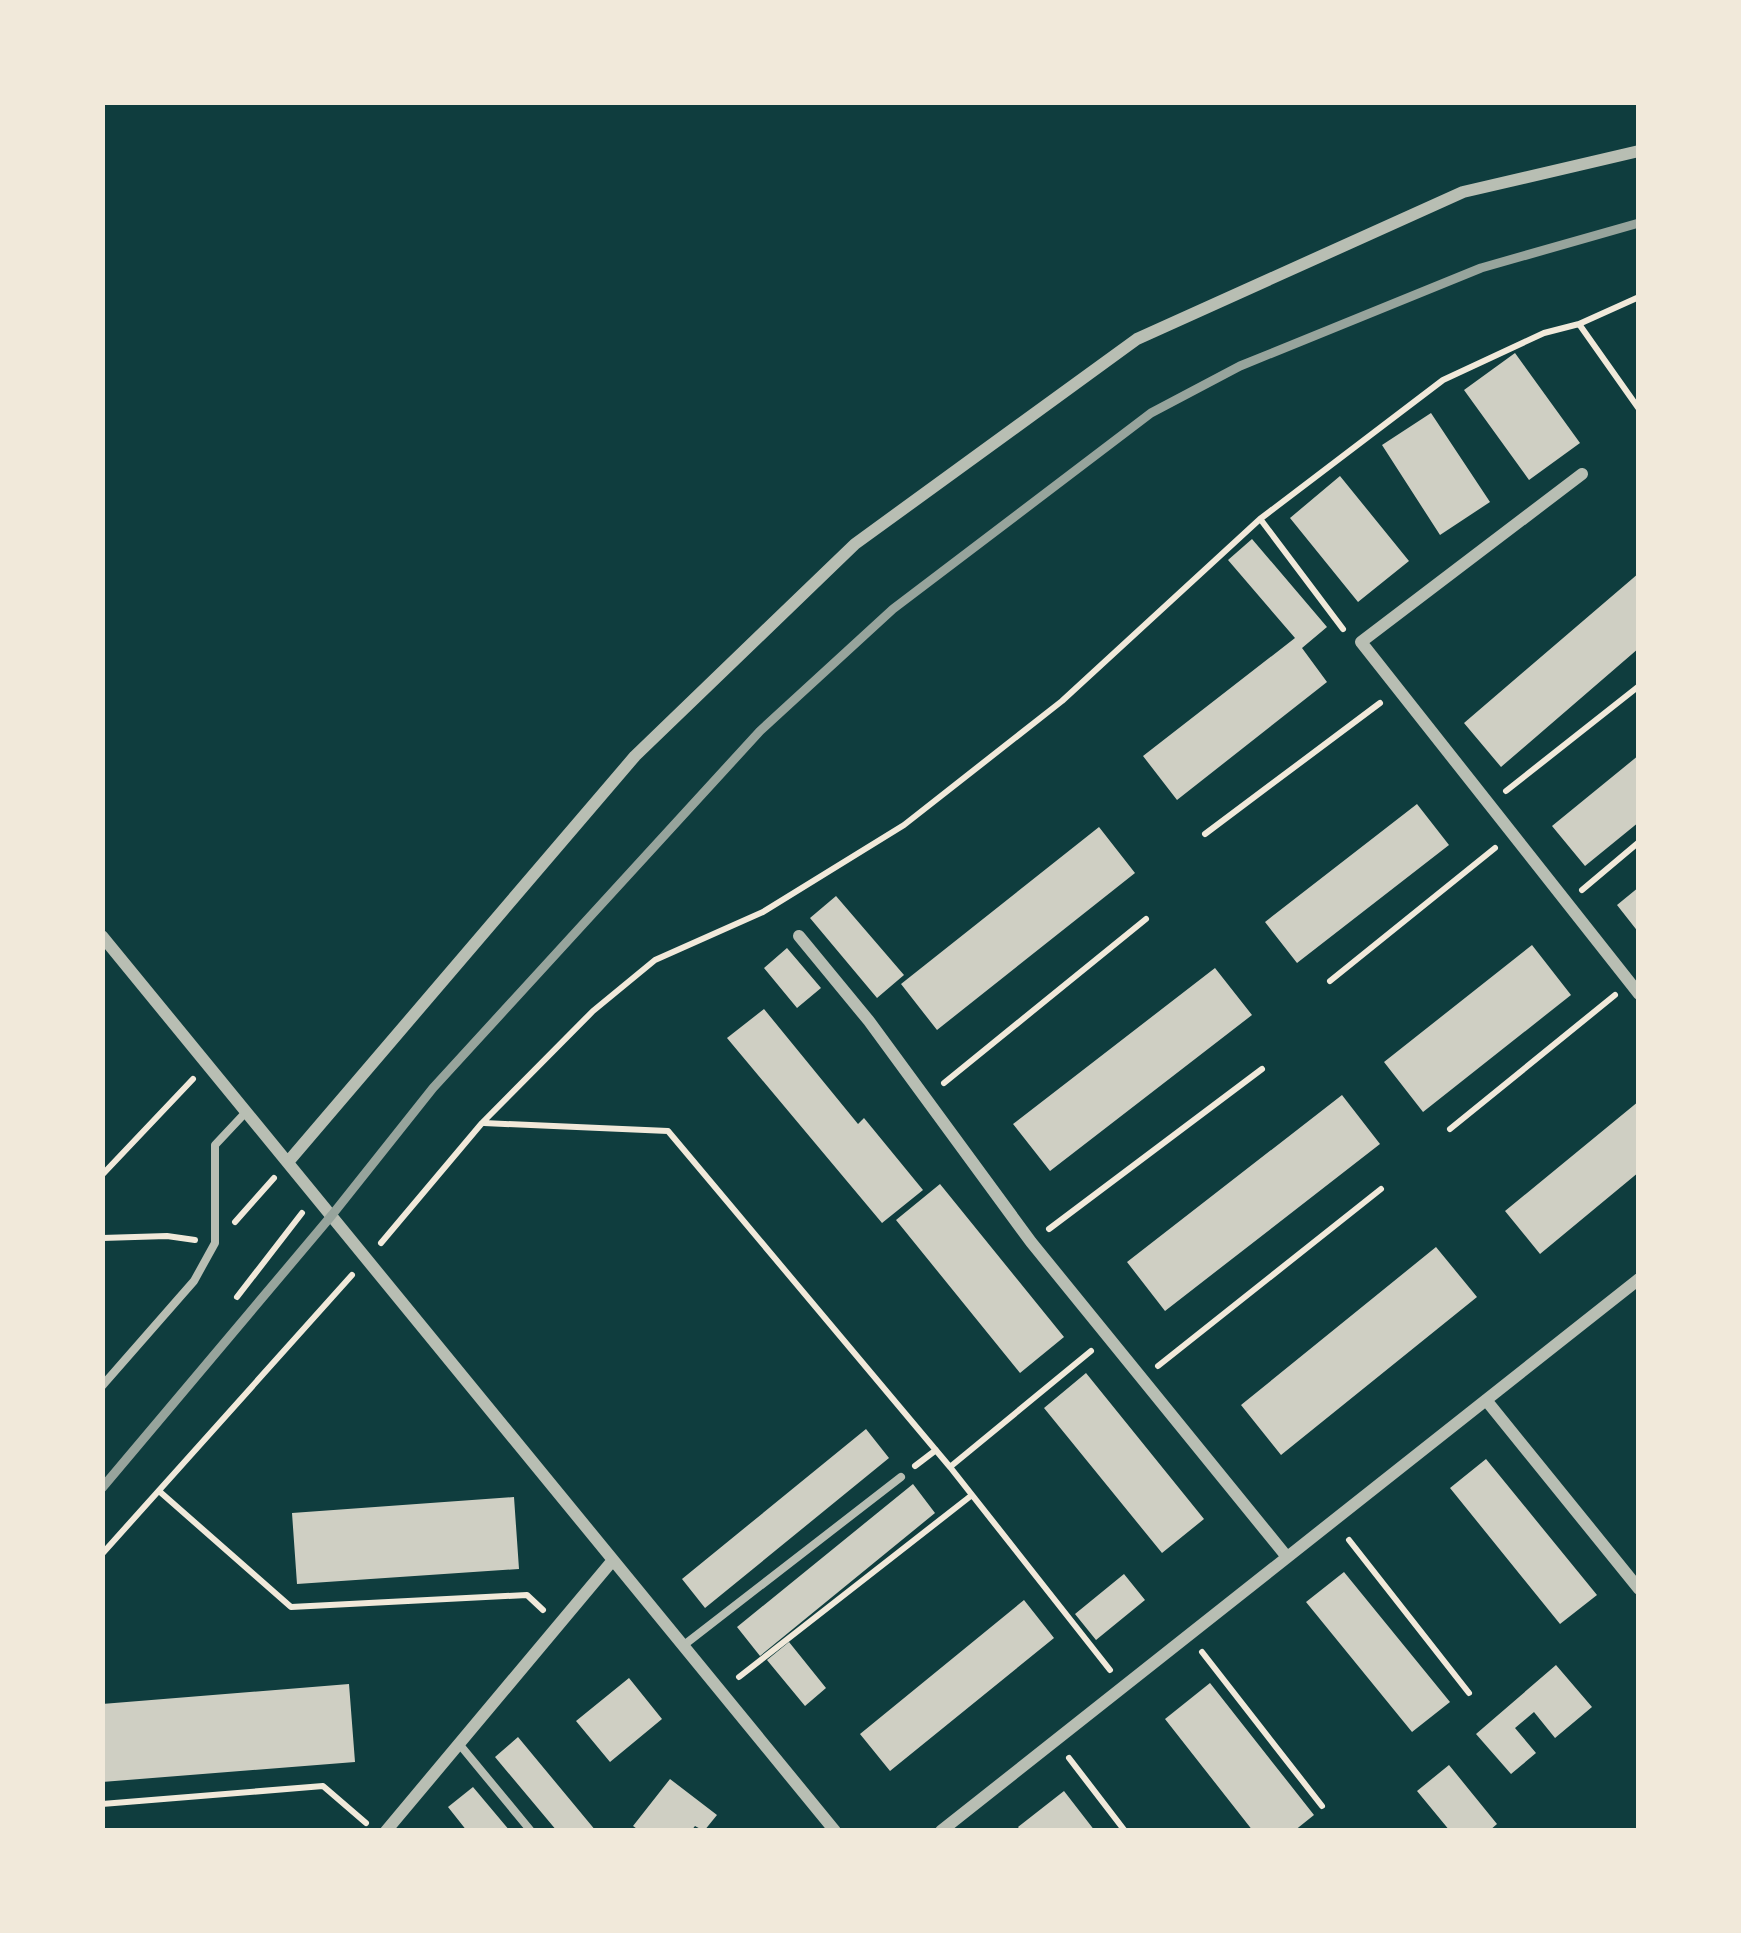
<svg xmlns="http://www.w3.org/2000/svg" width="1741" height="1933" font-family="'DM Sans',sans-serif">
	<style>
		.building { fill: #cfcfc3 }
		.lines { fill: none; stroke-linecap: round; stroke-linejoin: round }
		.path { stroke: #f1e9da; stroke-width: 6 }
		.service { stroke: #b8beb3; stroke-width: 8 }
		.minor { stroke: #b8beb3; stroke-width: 12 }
		.rail { stroke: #97a49c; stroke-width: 9 }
	</style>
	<rect width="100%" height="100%" fill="#0f3d3e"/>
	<path class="building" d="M1515,353L1580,443L1529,480L1464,390Z
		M1431,413L1490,502L1440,535L1382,445Z
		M1340,476L1409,561L1358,602L1290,518Z
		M1252,539L1327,627L1302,648L1327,682L1177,800L1143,756L1295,638L1228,560Z
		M1639,573V648L1501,767L1464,723Z
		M1639,755V822L1585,866L1552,826Z
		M1417,804L1449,845L1297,963L1265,922Z
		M1099,827L1135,873L937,1030L901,984Z
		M1639,887V933L1617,905Z
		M836,896L904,975L877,998L810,918Z
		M1532,945L1571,995L1423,1112L1384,1062Z
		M787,948L821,988L797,1008L764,968Z
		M1215,968L1252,1015L1050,1171L1013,1124Z
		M764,1009L858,1124L864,1118L923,1190L882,1223L727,1038Z
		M1342,1095L1380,1144L1165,1311L1127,1262Z
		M1639,1101V1172L1540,1254L1505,1211Z
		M940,1184L1064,1337L1020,1373L896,1220Z
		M1436,1247L1477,1297L1281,1455L1241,1405Z
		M1086,1373L1204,1519L1162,1553L1044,1408Z
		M866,1429L889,1458L705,1608L682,1579Z
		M1486,1459L1597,1595L1560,1624L1450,1488Z
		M913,1484L935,1513L760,1656L737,1627Z
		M514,1497L519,1569L297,1584L292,1513Z
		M1344,1572L1450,1702L1412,1732L1306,1602Z
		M1124,1574L1145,1600L1096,1640L1075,1614Z
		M1024,1600L1054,1638L890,1771L860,1734Z
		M789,1642L826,1688L805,1706L767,1660Z
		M1556,1665L1592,1707L1555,1738L1534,1712L1515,1728L1536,1753L1511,1774L1476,1734Z
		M629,1678L662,1719L610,1762L576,1721Z
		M1210,1683L1314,1815L1294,1831H1253L1165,1719Z
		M349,1684L355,1762L102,1782V1704Z
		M518,1737L596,1831H557L495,1757Z
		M1449,1765L1497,1824L1489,1831H1450L1417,1791Z
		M670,1779L717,1815L704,1831L695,1826L691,1831H640L633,1826Z
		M473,1787L510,1831H467L448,1807Z
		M1064,1791L1095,1831H1021L1018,1827Z"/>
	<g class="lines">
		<path class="path" d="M1579,324L1639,409
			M1261,520L1343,629
			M1506,791L1639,686
			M1205,834L1380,703
			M1582,890L1639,842
			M1330,981L1495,848
			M944,1083L1146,919
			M484,1123L668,1131L950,1467L1110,1670
			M1450,1129L1615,995
			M102,1175L193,1079
			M235,1222L274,1178
			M1049,1229L1262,1069
			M102,1238L167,1236L195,1240
			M381,1243L482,1123L593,1011L655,960L763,912L904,825L1062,701L1260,519L1443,380L1544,333L1579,324L1639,297
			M237,1297L302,1213
			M1158,1366L1381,1189
			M915,1466L936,1450
			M950,1467L1091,1351
			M159,1491L291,1607L527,1595L543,1610
			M1349,1540L1469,1693
			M102,1554L352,1275
			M1202,1652L1322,1806
			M739,1677L972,1495
			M1069,1758L1125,1831
			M102,1804L323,1786L366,1823"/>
		<path class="service" d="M102,1386L194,1281L215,1243V1145L246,1112
			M684,1645L901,1477
			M460,1745L531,1831"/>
		<path class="minor" d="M1582,474L1361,642L1639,994
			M102,936L835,1831
			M799,936L869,1021L1031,1242L1287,1557
			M288,1162L635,756L855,544L1137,339L1463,192L1639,151
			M1486,1400L1639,1589
			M386,1831L613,1560
			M941,1831L1639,1279"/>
		<path class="rail" d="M102,1488L332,1215L433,1088L760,731L893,609L1151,413L1240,366L1481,268L1639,223"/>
	</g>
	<rect width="1741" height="1933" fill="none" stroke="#f1e9da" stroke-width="210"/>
</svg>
